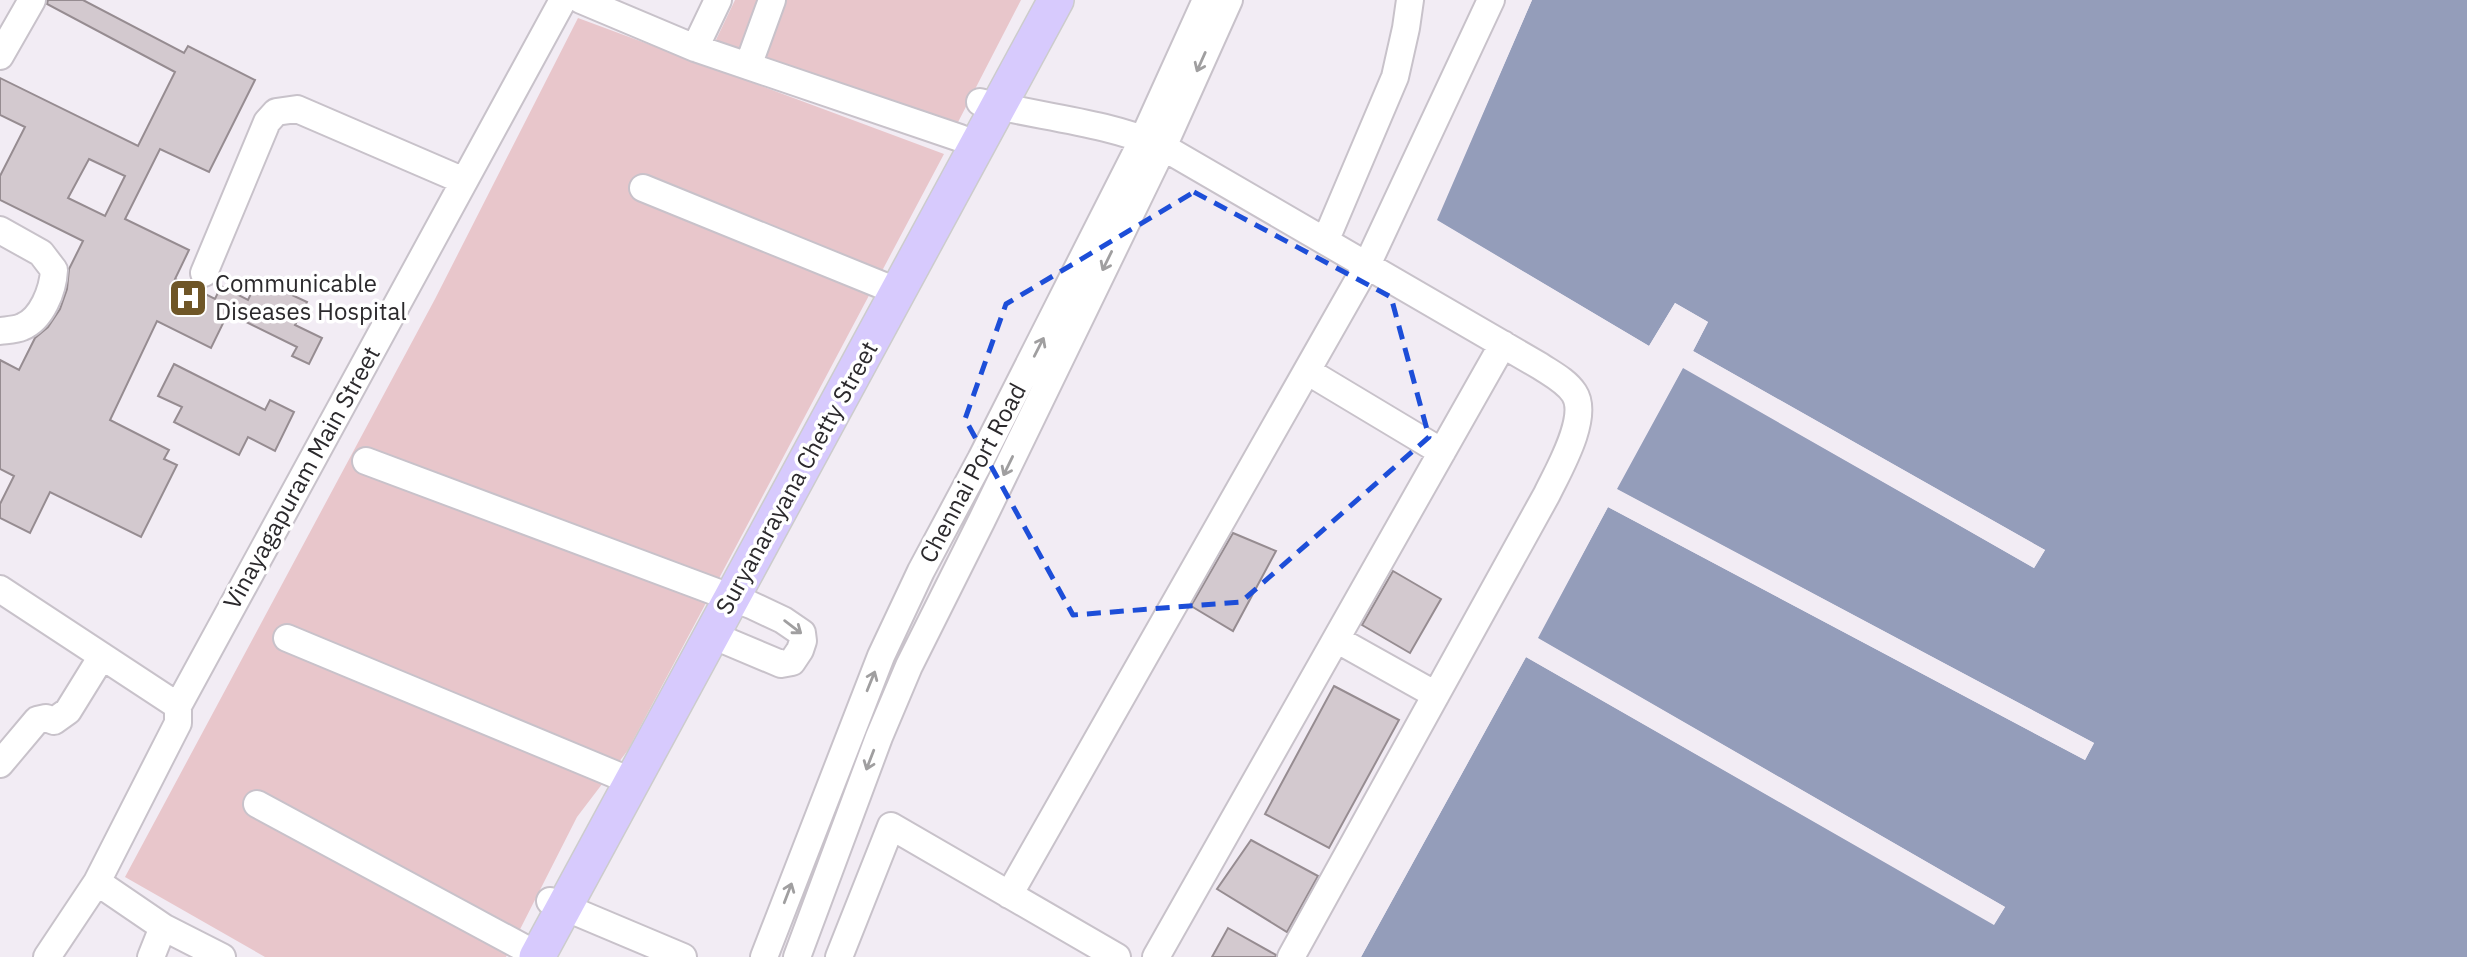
<svg xmlns="http://www.w3.org/2000/svg" width="2467" height="957" font-family="'IBM Plex Sans',sans-serif">
	<style>
		.green { fill: #e8c6cb }
		.water { fill: #949dba }
		.pier { fill: #f2ecf4 }
		.building { fill: #d3c9cf; stroke: #968c91; stroke-width: 2; fill-rule: evenodd }
		.lines { fill: none; stroke-linecap: round; stroke-linejoin: round }
		.minor-casing { stroke: #c8c2ca; stroke-width: 30 }
		.major-casing { stroke: #ccc; stroke-width: 38 }
		.minor { stroke: #fff; stroke-width: 26 }
		.major { stroke: #d7cafd; stroke-width: 35 }
		.oneway { stroke: #a09fa0 }
		.marked { fill: none; stroke: #1d4ed8; stroke-width: 5; stroke-dasharray: 14 9; stroke-linejoin: round }
		.labels { text-anchor: middle; stroke-width: 7; stroke-linejoin: round; paint-order: stroke }
		.poi-label { font-size: 24px; fill: #2b292c; stroke: #fff; text-anchor: start }
		.street-label { font-size: 24px; fill: #2b292c; stroke: #fff }
	</style>
	<rect width="100%" height="100%" fill="#f2ecf4"/>
	<path class="green" d="M735,0H1021L955,128L714,44Z
		M578,18L944,154L628,750L577,817L506,957H265L125,877L435,299Z"/>
	<path class="water" d="M1532,0H2467V957H1361L1526,657L1994,924L2005,907L1537,638L1608,507L2085,760L2094,743L1616,489L1683,367L2034,568L2045,550L1693,351L1708,322L1675,303L1649,346L1436,220Z"/>
	<path class="pier" d="M1528,0H1532L1437,220L1649,346L1675,303L1708,322L1693,351L2045,550L2034,568L1683,368L1617,489L2094,743L2085,760L1608,507L1538,638L2005,907L1994,925L1526,657L1361,957H1358L1526,654L1993,920L2001,908L1535,641L1534,636L1607,503L2084,756L2090,745L1614,491L1613,487L1680,366L1684,364L2033,564L2040,551L1691,354L1690,350L1703,324L1676,308L1652,348L1648,349L1434,223L1433,219Z"/>
	<path class="building" d="M48,0H83L184,53L188,46L255,80L209,172L160,149L125,219L189,250L175,279L215,299L221,286L248,300L258,279L307,302L295,325L322,338L309,364L292,356L297,347L228,313L211,348L157,321L110,420L169,450L164,459L177,465L141,537L50,492L30,533L0,518V504L14,476L0,469V360L19,370L35,338L48,327L60,309L67,289L69,269L83,241L0,200V176L25,127L0,115V78L138,146L175,72L47,4ZM89,159L125,176L105,216L68,198Z
		M174,364L265,410L270,400L294,412L275,451L248,437L239,455L174,422L182,407L158,396Z
		M1233,533L1276,551L1233,631L1191,606Z
		M1393,571L1441,599L1410,653L1362,625Z
		M1334,686L1399,720L1329,848L1265,814Z
		M1251,840L1318,876L1287,932L1217,889Z
		M1228,928L1276,955L1275,957H1212Z"/>
	<g class="lines">
		<defs>
			<path id="minor" d="M581,0L695,48L960,138
				M695,48L718,0
				M0,56L32,0
				M748,66L772,0
				M980,102C1040,117 1106,122 1163,147L1540,366C1552,374 1566,381 1574,393C1590,417 1558,471 1547,494L1291,957
				M643,188L884,286
				M0,230L41,253L54,270C53,290 42,319 22,327C15,330 7,330 0,331
				M1330,230L1395,77L1406,28L1410,0
				M204,273L267,122L276,112L297,109L464,181
				M1307,371L1442,452
				M366,461L751,605L783,620L802,633L803,641L800,650L792,662L781,664L712,635
				M0,589L178,706
				M287,638L619,776
				M1336,639L1436,695
				M0,764L37,720L46,718L54,721L68,711L102,656
				M257,804L524,948
				M97,882L163,927L222,957
				M1009,895L1367,265L1491,0
				M550,901L683,957
				M47,957L97,882L178,723V706L563,0
				M151,957L163,927
				M764,957L881,656L921,571L981,459L1143,139L1206,0
				M797,957L879,737L909,666L982,520L1163,147L1229,0
				M839,957L891,826L1117,957
				M1156,957L1503,344"/>
			<path id="major" d="M537,957L1056,0"/>
		</defs>
		<use href="#minor" class="minor-casing"/>
		<use href="#major" class="major-casing"/>
		<use href="#minor" class="minor"/>
		<use href="#major" class="major"/>
	</g>
	<defs><path id="oneway-shaft" d="M-6 0H5M1.5-3L5.5 0L1.5 3" fill="none" stroke-width="1.6" stroke-linecap="round" stroke-linejoin="round" transform="scale(1.75)"/></defs>
	<g class="oneway">
		<use href="#oneway-shaft" transform="translate(1201 62) rotate(114)"/>
		<use href="#oneway-shaft" transform="translate(1107 261) rotate(116)"/>
		<use href="#oneway-shaft" transform="translate(1039 347) rotate(-63)"/>
		<use href="#oneway-shaft" transform="translate(1008 466) rotate(116)"/>
		<use href="#oneway-shaft" transform="translate(793 627) rotate(37)"/>
		<use href="#oneway-shaft" transform="translate(871 681) rotate(-68)"/>
		<use href="#oneway-shaft" transform="translate(870 760) rotate(111)"/>
		<use href="#oneway-shaft" transform="translate(788 893) rotate(-69)"/>
	</g>
	<path class="marked" d="M1194,192L1391,297L1429,437L1241,602L1073,615L965,419L1006,304Z"/>
	<defs>
		<symbol id="hospital-square" viewBox="-11 -11 22 22"><rect x="-9" y="-9" width="18" height="18" rx="4" fill="#6f5627" stroke="#fff"/><path d="M-5-5h3v3.5h4V-5h3V5h-3V1.5h-4V5h-3Z" fill="#fff"/></symbol>
	</defs>
	<g fill-rule="evenodd">
		<use href="#hospital-square" x="166" y="276" width="44" height="44"/>
	</g>
	<g class="labels">
		<g class="poi-label">
			<text x="215" y="292">Communicable<tspan x="215" dy="28">Diseases Hospital</tspan></text>
		</g>
		<g class="street-label">
			<text transform="translate(973 473) rotate(-62)" y="8">Chennai Port Road</text>
			<text transform="translate(302 478) rotate(-61)" y="8">Vinayagapuram Main Street</text>
			<text transform="translate(797 478) rotate(-61)" y="8">Suryanarayana Chetty Street</text>
		</g>
	</g>
</svg>
